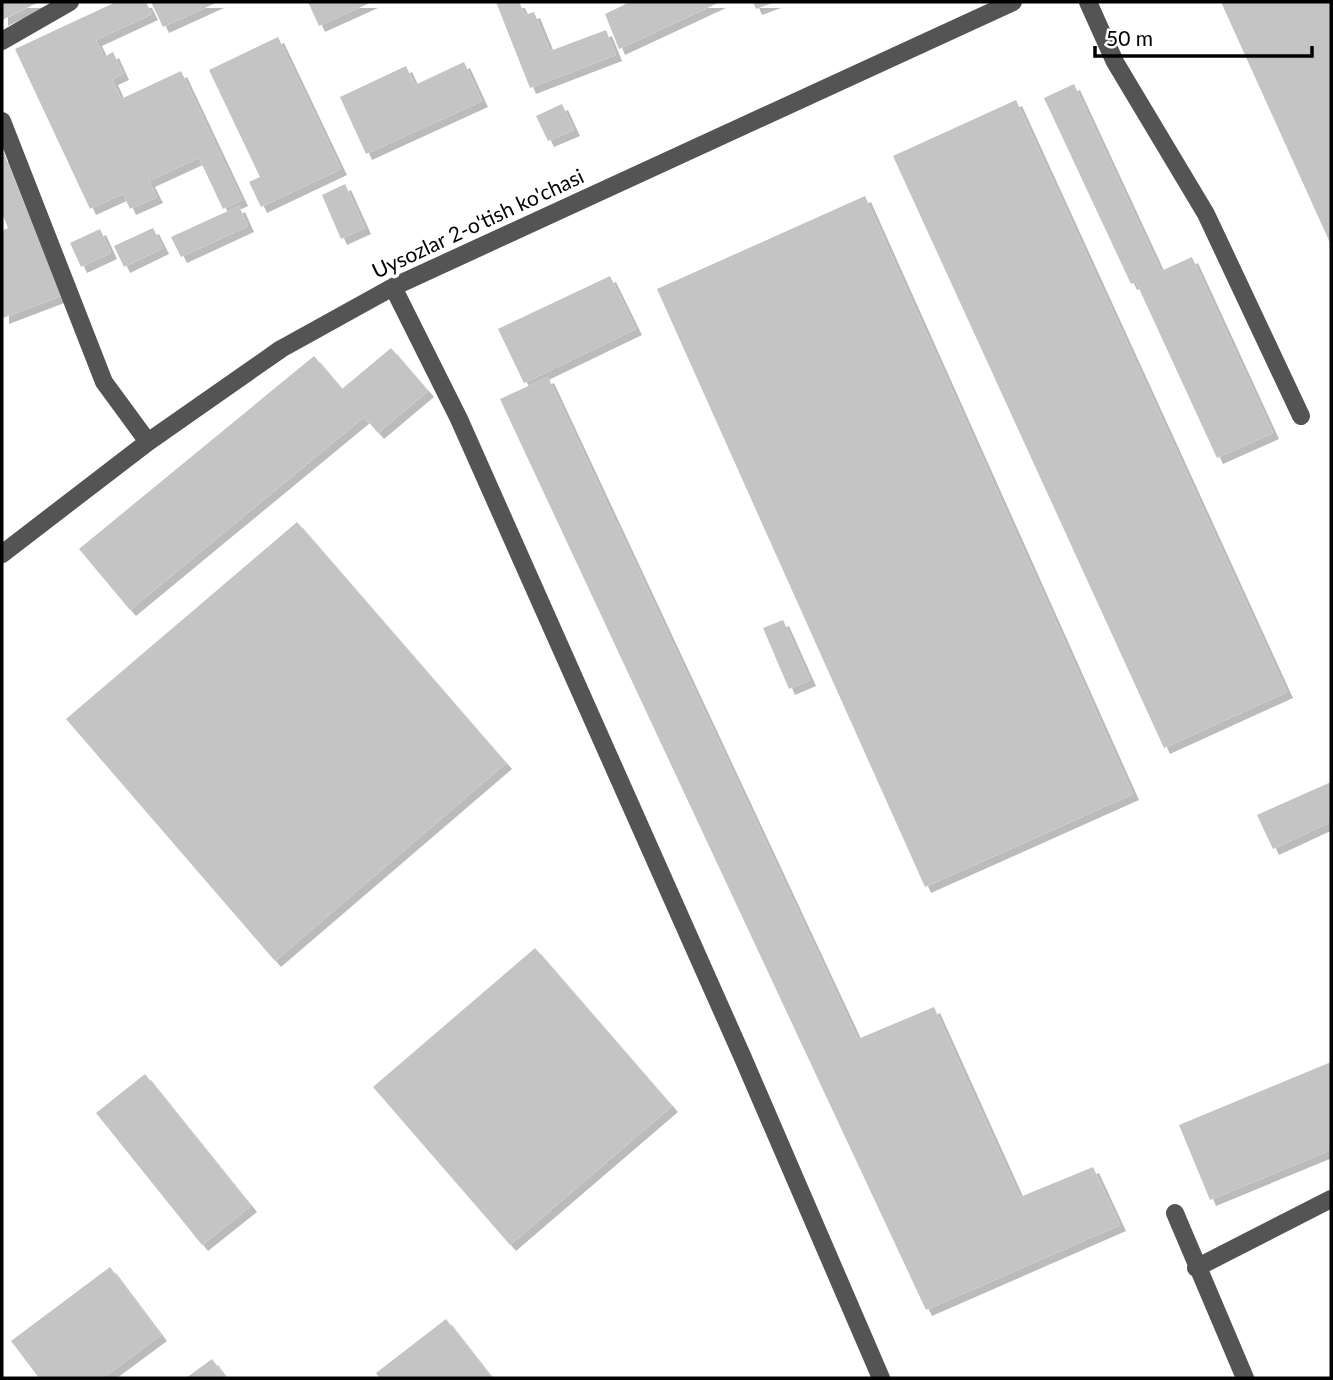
<svg xmlns="http://www.w3.org/2000/svg" width="1333" height="1380" font-family="Lato,sans-serif">
	<style>
		.building { fill: #c4c4c4; filter: url(#shadow) }
		.lines { fill: none; stroke-linecap: round; stroke-linejoin: round }
		.minor { stroke: #545454; stroke-width: 18 }
		.labels { text-anchor: middle; stroke-width: 7; stroke-linejoin: round; paint-order: stroke }
		.street-label { font-size: 21px; fill: #000; stroke: #fff }
	</style>
	<defs>
		<filter id="shadow"><feDropShadow dx="6" dy="6" stdDeviation="0" flood-color="#0004"/></filter>
	</defs>
	<rect width="100%" height="100%" fill="#fff"/>
	<path class="building" d="M2,2H39L2,20Z
		M116,2H146L152,14L96,40L104,57L113,52L123,74L112,79L121,99L181,71L242,200L223,209L199,158L149,181L157,197L130,209L123,194L90,209L15,49Z
		M151,2H218L163,27Z
		M308,2H372L319,26Z
		M496,2H519L525,15L534,12L550,51L606,30L616,55L530,88Z
		M630,2H720L619,49L605,14Z
		M753,2H775L756,9Z
		M1221,2H1331V245Z
		M278,37L341,169L261,207L249,182L260,177L209,70Z
		M464,62L482,101L366,154L340,97L406,66L415,85Z
		M1074,84L1161,271L1192,257L1273,433L1217,458L1136,282L1131,284L1044,98Z
		M1016,100L1287,692L1164,748L893,156Z
		M562,104L574,130L548,141L536,116Z
		M2,148L61,296L3,318L2,231L8,228L2,213Z
		M345,184L365,228L341,239L322,195Z
		M865,196L1133,794L925,887L657,289Z
		M239,206L248,226L181,257L171,237Z
		M153,228L163,248L124,267L114,246Z
		M100,229L111,253L81,267L70,243Z
		M610,276L636,329L524,383L498,329Z
		M391,348L428,391L378,433L364,417L130,610L79,549L314,356L342,389Z
		M548,377L858,1039L934,1007L1020,1197L1093,1167L1120,1225L926,1310L500,399Z
		M297,522L506,763L275,961L66,719Z
		M783,620L810,680L789,689L763,628Z
		M1331,782V822L1273,849L1257,815Z
		M535,948L672,1106L510,1245L373,1087Z
		M1331,1062V1150L1210,1200L1179,1125Z
		M145,1074L251,1206L202,1245L96,1113Z
		M110,1267L161,1335L103,1378H39L11,1341Z
		M446,1319L492,1378H380L376,1373Z
		M212,1359L226,1378H186Z"/>
	<g class="lines">
		<path class="minor" d="M1088,2L1115,62L1206,214L1301,416
			M2,41L70,2
			M2,121L104,382L148,442
			M393,287L459,419L743,1058L881,1378
			M2,554L148,442L281,349L393,287L1013,2
			M1175,1213L1245,1378
			M1196,1268L1331,1199"/>
	</g>
	<g class="labels">
		<g class="street-label">
			<text transform="translate(478 224) rotate(-25)" y="7">Uysozlar 2-o'tish ko'chasi</text>
		</g>
	</g>
	<rect width="1333" height="1380" fill="none" stroke="#000000" stroke-width="7"/>
	<path d="M1095 46v10h217v-10" fill="none" stroke="#000000" stroke-width="3.5"/>
	<text x="1106" y="46" font-size="21" fill="#000000" stroke="#ffffff" stroke-width="5" paint-order="stroke">50 m</text>
</svg>
